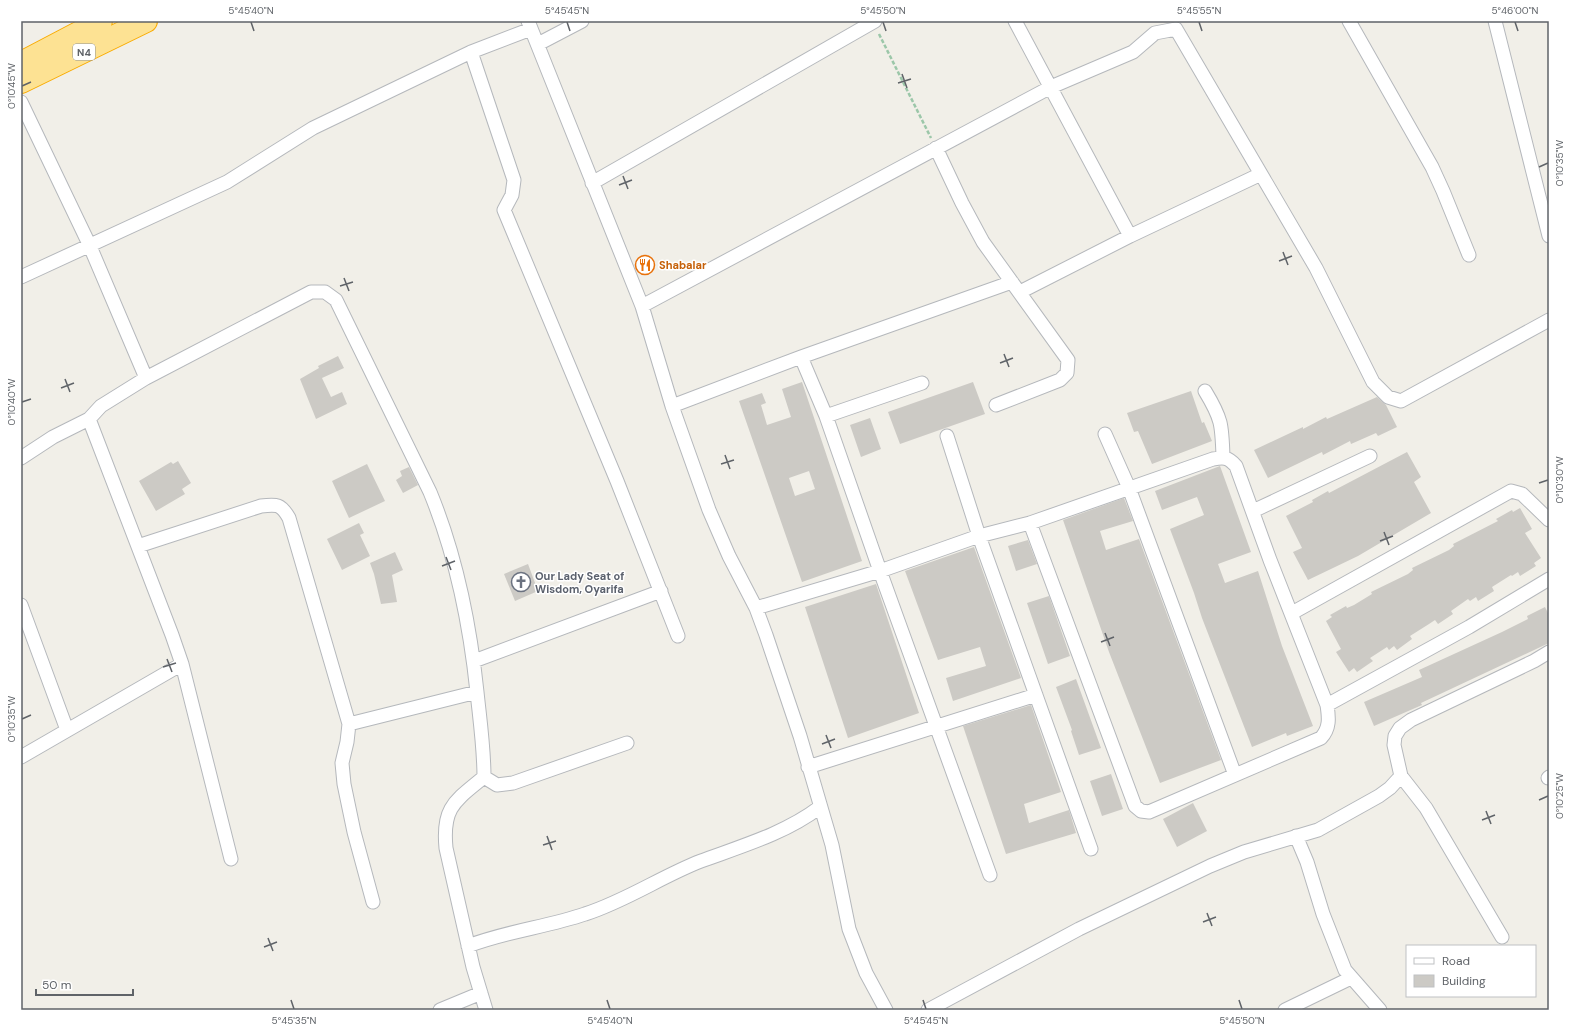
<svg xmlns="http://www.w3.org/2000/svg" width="1570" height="1031" font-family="'DM Sans',sans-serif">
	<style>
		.building { fill: #cccac5; fill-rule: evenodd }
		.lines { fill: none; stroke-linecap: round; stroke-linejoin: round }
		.street-casing { stroke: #b5b8bc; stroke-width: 15 }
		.highway-casing { stroke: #f9ab00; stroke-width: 24 }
		.path { stroke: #9cc7a9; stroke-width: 2.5; stroke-dasharray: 4 2; stroke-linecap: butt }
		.street { stroke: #fff; stroke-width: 13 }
		.highway { stroke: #fde293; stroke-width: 22 }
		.ticks { fill: none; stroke: #5f6368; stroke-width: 1.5 }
		.labels { text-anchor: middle; stroke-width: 3; stroke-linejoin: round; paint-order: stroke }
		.shield { fill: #fff; stroke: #8f9295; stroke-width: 1 }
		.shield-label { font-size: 10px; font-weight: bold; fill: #5f6368 }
		.food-label { font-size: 11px; font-weight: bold; fill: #c56008; stroke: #fff; text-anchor: start }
		.worship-label { font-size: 11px; font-weight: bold; fill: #5b616d; stroke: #fff; text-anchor: start }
		.neatline { fill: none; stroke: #5f6368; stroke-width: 1.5 }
		.ticks-label { font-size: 10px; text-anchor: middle; fill: #5f6368 }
	</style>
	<rect width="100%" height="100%" fill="#f1efe8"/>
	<path class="building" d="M338,356L344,368L322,378L331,397L342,392L347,404L316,419L300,379L319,368L318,366Z
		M802,382L862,561L802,582L739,401L762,393L766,403L761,405L767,425L791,417L782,389ZM809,471L815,489L795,496L789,478Z
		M973,382L985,414L900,444L888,412Z
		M1191,391L1202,423L1204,422L1212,441L1152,464L1138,431L1134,432L1127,413Z
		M1377,397L1386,405L1397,427L1378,436L1376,433L1351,444L1350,441L1323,455L1322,452L1268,478L1254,450L1303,427V429L1326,417L1327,419Z
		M870,418L881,449L861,457L850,425Z
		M1407,452L1421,477L1414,482L1431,513L1358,556L1308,580L1293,552L1302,548L1286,516L1313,502L1312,500L1328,491L1329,493Z
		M178,461L191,483L182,489L185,494L156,511L139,481L171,462L173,464Z
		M367,464L385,501L349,518L332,481Z
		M1220,466L1251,552L1218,564L1225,583L1258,571L1282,646L1313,726L1287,736L1286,733L1252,747L1202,618L1194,593L1170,529L1204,515L1197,497L1162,510L1155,491Z
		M409,467L418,485L403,493L396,480L402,476L400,471Z
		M1124,498L1133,521L1100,531L1106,550L1139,539L1221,760L1160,783L1109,652L1063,520Z
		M1520,508L1532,529L1525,533L1541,558L1534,563L1536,566L1520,576L1518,572L1512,576L1511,575L1492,587L1494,591L1478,601L1476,597L1470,601L1468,599L1451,611L1453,614L1438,624L1435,620L1429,624L1410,636L1412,639L1397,650L1394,646L1389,650L1387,647L1370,658L1373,661L1357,672L1354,668L1349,672L1336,652L1341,649L1326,621L1332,617L1330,615L1346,606L1347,608L1354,605L1372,594L1371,592L1408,574L1413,570L1412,568L1449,550L1454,546L1453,544L1498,521L1496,519L1512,510L1513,512Z
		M359,523L364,533L360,535L370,556L342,570L327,539Z
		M1028,540L1037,564L1016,571L1008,546Z
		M974,547L1021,678L953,701L946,678L986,666L980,647L938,660L905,571Z
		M395,552L403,570L392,575L397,602L381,604L374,574L370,563Z
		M528,564L538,591L515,601L504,574Z
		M876,584L919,713L848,738L805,607Z
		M1049,596L1070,656L1048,664L1027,603Z
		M1545,607L1549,615V643L1421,703L1422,705L1374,726L1364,702L1422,677L1419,670L1502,632L1528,619L1527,616Z
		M1076,679L1101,748L1079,755L1071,731L1072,730L1056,687Z
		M1031,705L1061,792L1024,804L1029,823L1069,810L1076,833L1006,854L963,726Z
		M1111,774L1123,809L1102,816L1090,781Z
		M1193,803L1207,831L1177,847L1163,819Z"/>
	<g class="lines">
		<defs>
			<path id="street" d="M528,21L642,306L672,406L709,510L729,556L756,608L766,635L800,736L832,845L849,929L866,973L886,1010
				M1015,21L1130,236
				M1349,21L1432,167L1443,191L1469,255
				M1495,21L1549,236
				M538,44L582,21
				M471,52L514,180L512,195L504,210L617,481L678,636
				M21,102L89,244L146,378
				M936,148L962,203L983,242L1068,360L1067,373L1060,380L996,405
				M592,183L875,21
				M21,277L227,182L313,128L471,52L531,29
				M1020,292L1130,236L1261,174
				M642,306L1051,87L1133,52L1155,33L1176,29L1316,268L1373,382L1388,397L1401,401L1549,320
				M801,357L826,416L880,571L990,875
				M1205,391C1222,419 1222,425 1223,457
				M672,406L801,357L1012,282
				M826,416L922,383
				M1105,434L1129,488L1235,775
				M947,436L979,536L1030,523L1213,459C1224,457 1228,457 1236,466L1270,560L1327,705C1329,718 1330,728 1321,738L1149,812L1141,811L1135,806L1030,523
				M21,458L53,437L89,419
				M1253,511L1370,456
				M138,546L261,506C277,504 281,504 289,518L349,724L347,742L342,763L344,784L354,832L373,902
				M21,605L67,730
				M756,608L880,571L979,536L1091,849
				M1292,613L1511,491L1522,494L1549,520
				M474,661L661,591
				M1327,705L1469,627L1549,579
				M349,724L477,692
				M21,757L182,664
				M808,767L1036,695
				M484,777L497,785L513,783L627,743
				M1548,778L1549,777
				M1296,836L1307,862L1323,914L1345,970L1380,1010
				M231,859L182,664L172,635L89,419L101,406L146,378L311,292H325L336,300L430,492C456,555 470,625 477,692C480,721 484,748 484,777C455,801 442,807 446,848L473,967L486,1010
				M1502,937L1426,808L1401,776L1394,745L1395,736L1400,728L1411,720L1534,661L1549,652
				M468,946C507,931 547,927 585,914C626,901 662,876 701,861C742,846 786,833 820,807
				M440,1010L481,993
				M928,1010L1079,929L1210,866L1244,852L1318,830L1379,796L1390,788L1401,776
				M1285,1010L1351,978"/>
			<path id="highway" d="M21,63L101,21
				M21,82L146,21"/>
		</defs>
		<use href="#street" class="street-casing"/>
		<use href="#highway" class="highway-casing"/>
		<path class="path" d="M879,34L931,138"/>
		<use href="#street" class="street"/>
		<use href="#highway" class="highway"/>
	</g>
	<path class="ticks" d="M251,22L254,31M567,22L570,31M883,22L886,31M1199,22L1202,31M1515,22L1518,31M902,74L907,88M898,83L911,79M22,86L31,82M1539,167L1548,163M623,176L628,189M619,185L632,180M1283,252L1288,265M1279,261L1292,256M344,278L349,291M340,286L353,282M1004,354L1009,367M1000,363L1013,358M65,379L70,392M61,388L74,383M22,402L31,399M725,455L730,469M721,464L734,460M1539,483L1548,480M1384,532L1389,545M1380,541L1393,536M446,557L451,570M442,566L455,561M1105,633L1110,646M1101,642L1114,637M167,659L172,672M163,667L176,663M22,719L31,715M826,735L831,748M822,744L835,739M1539,800L1548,796M1486,811L1491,824M1482,820L1495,815M547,836L552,850M543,845L556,841M1207,913L1212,926M1203,922L1216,917M268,938L273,951M264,947L277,942M291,1000L294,1009M607,1000L610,1009M923,1000L926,1009M1239,1000L1242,1009"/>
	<defs>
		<symbol id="restaurant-ring" viewBox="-11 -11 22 22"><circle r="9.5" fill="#fff" stroke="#e8710a" stroke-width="1.5"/><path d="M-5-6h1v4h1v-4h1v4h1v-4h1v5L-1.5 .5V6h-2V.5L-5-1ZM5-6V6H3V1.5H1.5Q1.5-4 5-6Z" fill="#e8710a"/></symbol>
		<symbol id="church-ring" viewBox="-11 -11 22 22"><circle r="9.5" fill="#fff" stroke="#6b7280" stroke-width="1.5"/><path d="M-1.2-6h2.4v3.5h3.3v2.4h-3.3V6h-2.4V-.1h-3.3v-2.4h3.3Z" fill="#6b7280"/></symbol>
	</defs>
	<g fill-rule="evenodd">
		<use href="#restaurant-ring" x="634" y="254" width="22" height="22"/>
		<use href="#church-ring" x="510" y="571" width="22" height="22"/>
	</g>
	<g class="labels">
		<rect class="shield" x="73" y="44" width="22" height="16" rx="3"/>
		<g class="shield-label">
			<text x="84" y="56">N4</text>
		</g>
		<g class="food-label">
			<text x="659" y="269">Shabalar</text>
		</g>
		<g class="worship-label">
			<text x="535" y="580">Our Lady Seat of<tspan x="535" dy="13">Wisdom, Oyarifa</tspan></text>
		</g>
	</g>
	<rect width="1570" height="1031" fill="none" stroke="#ffffff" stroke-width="44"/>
	<rect x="1406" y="945" width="130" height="52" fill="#ffffff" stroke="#bfc1c3"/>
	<rect x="1414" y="958" width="20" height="6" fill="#ffffff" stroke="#bfc1c3"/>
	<text x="1442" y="965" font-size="12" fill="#5f6368">Road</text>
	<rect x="1414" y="975" width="20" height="12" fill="#cccac5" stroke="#bfc1c3"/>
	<text x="1442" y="985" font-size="12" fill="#5f6368">Building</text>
	<path d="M36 989v6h97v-6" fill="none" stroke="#5f6368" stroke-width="2"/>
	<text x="42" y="989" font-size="12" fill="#5f6368" stroke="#ffffff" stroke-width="3" paint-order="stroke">50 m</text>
	<rect x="22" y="22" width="1526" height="987" class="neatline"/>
	<g class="ticks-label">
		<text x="251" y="14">5°45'40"N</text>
		<text x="567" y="14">5°45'45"N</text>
		<text x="883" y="14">5°45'50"N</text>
		<text x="1199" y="14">5°45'55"N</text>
		<text x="1515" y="14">5°46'00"N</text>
		<text transform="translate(11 86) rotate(-90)" y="4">0°10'45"W</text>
		<text transform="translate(1559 163) rotate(-90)" y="4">0°10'35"W</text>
		<text transform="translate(11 402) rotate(-90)" y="4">0°10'40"W</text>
		<text transform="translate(1559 480) rotate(-90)" y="4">0°10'30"W</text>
		<text transform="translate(11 719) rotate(-90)" y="4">0°10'35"W</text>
		<text transform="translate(1559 796) rotate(-90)" y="4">0°10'25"W</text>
		<text x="294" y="1024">5°45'35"N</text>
		<text x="610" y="1024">5°45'40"N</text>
		<text x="926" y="1024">5°45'45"N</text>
		<text x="1242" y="1024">5°45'50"N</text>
	</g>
</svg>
